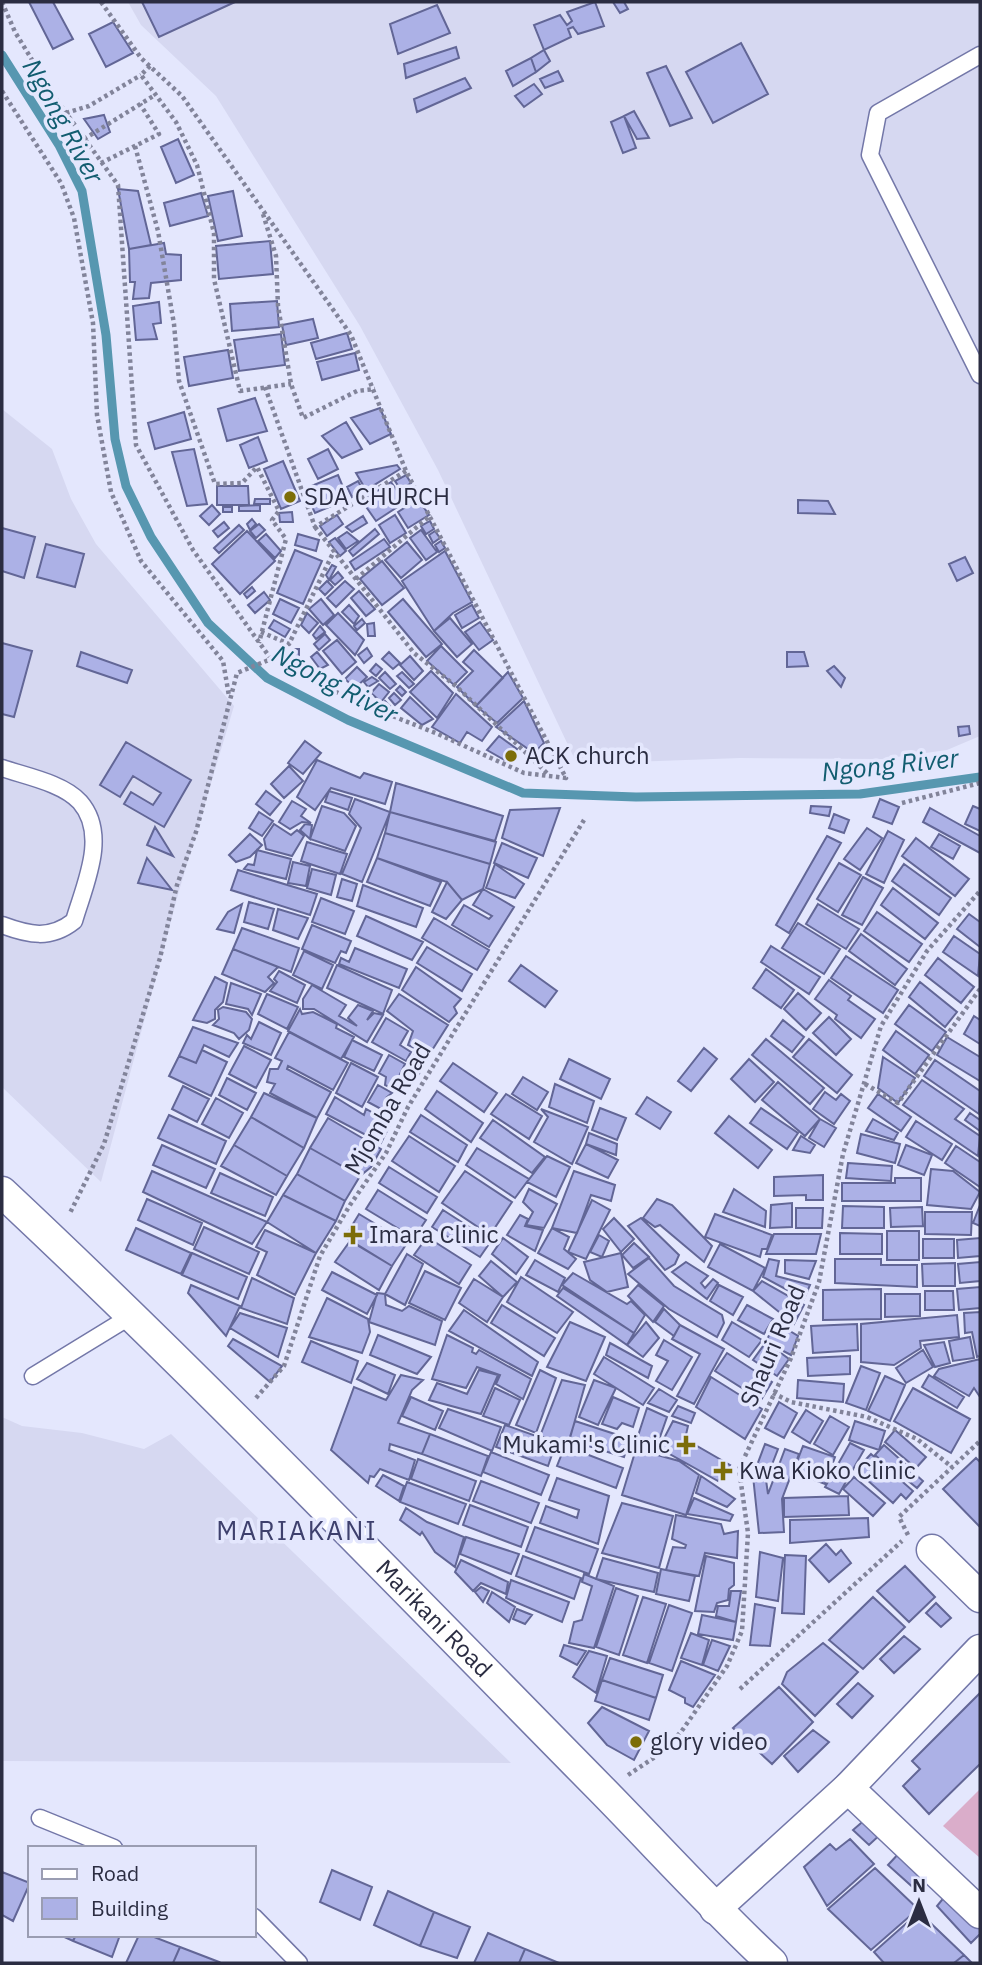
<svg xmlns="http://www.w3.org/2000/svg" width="982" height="1965" font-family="'IBM Plex Sans',sans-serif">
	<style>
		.built { fill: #d6d8f1 }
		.green { fill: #daadca }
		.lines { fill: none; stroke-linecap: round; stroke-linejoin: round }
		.stream { stroke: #5797b0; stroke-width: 9 }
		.building { fill: #acb1e6; stroke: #626696; stroke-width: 2 }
		.service-casing { stroke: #7377a8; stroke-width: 19 }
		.minor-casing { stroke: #7377a8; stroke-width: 33 }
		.path { stroke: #82849a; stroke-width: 4.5; stroke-dasharray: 3.5 3.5; stroke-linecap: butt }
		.service { stroke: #fff; stroke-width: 16 }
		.minor { stroke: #fff; stroke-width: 30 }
		.poi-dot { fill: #7c6d09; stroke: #e4e7fd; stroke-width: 2.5 }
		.labels { text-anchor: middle; stroke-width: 7; stroke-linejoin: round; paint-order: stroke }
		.poi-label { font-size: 24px; fill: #2b2d42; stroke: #e4e7fd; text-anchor: start }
		.street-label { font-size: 24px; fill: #2b2d42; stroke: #e4e7fd }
		.water-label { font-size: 26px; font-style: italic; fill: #125d70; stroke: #e4e7fd }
		.neighbourhood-label { font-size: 26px; letter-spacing: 2px; fill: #3e406d; stroke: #e4e7fd }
	</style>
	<rect width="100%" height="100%" fill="#e4e7fd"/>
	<path class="built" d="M128,2H980V736L947,750L882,759L740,758L577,764L438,470L360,326L216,96L141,25Z
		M2,409L52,449L71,499L96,544L234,706L179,891L101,1182L2,1087Z
		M2,1417L22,1426L82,1433L144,1449L171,1434L511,1763L2,1761Z"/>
	<path class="green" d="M980,1789V1858L943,1826Z"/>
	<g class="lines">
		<path class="stream" d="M2,55L59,145L82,191L106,335L115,439L126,486L151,537L208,623L267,678L348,720L523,793L636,797L860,794L980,777"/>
	</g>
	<path class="building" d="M29,2H53L73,39L53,49Z
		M142,2H235L159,37Z
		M595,2L604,26L578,34L573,27L568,29L571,37L544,50L534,25L560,15L567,25L572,21L567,12Z
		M613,2H624L628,9L620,13Z
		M437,5L450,33L398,54L390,24Z
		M113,22L133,53L106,67L89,34Z
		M741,43L768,94L713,123L686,72Z
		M456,47L459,58L406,78L404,64Z
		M544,50L550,61L536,72L531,58Z
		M531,58L536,72L513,86L506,71Z
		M666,66L692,118L670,126L647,73Z
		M558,71L563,81L545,88L540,79Z
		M465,78L471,88L417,112L414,99Z
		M534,84L542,94L524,107L515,96Z
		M634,111L649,138L637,139L624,116Z
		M104,115L110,132L98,139L84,119Z
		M624,116L636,148L623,153L611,122Z
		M178,139L194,175L176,183L161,147Z
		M118,189L138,191L151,245L129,249Z
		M233,191L242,236L218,241L208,196Z
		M201,193L208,216L170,226L164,203Z
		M270,241L273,274L219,279L216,246Z
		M164,243L166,254L181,255V280L151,283L149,298L133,299L135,282H130L129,249Z
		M277,301L279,327L232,331L230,304Z
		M159,302L161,323L153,324L157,339L136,340L133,306Z
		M313,319L318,338L286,345L282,325Z
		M347,333L352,349L316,359L311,343Z
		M281,334L285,365L239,371L234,340Z
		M228,350L233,378L189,386L184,357Z
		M355,353L359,370L322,380L317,362Z
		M255,398L267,431L227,441L218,409Z
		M380,408L391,434L370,444L351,418Z
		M184,412L191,439L155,449L148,423Z
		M346,422L362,449L342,458L322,436Z
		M258,437L267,461L249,468L240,445Z
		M194,449L207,504L187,506L172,452Z
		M328,449L338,469L318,479L308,459Z
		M283,461L300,501L281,509L264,469Z
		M397,465L400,469L366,490L356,473Z
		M338,475L348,499L315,513L304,489Z
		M406,475L411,483L401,490L395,481Z
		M358,481L363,490L352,497L347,487Z
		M391,482L405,502L376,521L362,501Z
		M217,486H248L249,505H217Z
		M255,499H270V504H254Z
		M418,499L429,515L408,528L398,512Z
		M798,500L828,501L835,514L798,513Z
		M212,505L220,514L209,525L200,516Z
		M260,505V511H239V506Z
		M223,507H232V512H223Z
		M292,512L293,522H280L279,513Z
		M337,515L343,524L327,536L320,526Z
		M395,515L406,533L390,543L379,525Z
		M363,516L367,523L352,532L346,527Z
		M252,519L256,524L250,530L247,524Z
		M430,521L434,529L426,534L421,526Z
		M224,522L229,528L218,537L213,531Z
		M259,524L265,530L256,538L250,531Z
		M239,525L244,530L219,553L214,548Z
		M2,528L35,537L24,578L2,571Z
		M375,529L379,534L353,556L349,551Z
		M421,530L437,552L426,560L410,538Z
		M247,531L275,561L240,594L212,564Z
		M435,531L440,538L433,543L429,535Z
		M347,532L358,541L346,549L338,538Z
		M266,534L281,551L275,558L258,541Z
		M298,534L319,540L316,551L295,545Z
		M335,538L346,551L340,556L329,542Z
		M384,539L390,547L355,570L350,562Z
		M441,541L445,548L439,552L435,545Z
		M407,542L422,560L401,578L385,560Z
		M46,544L84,554L75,587L37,577Z
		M295,550L322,561L303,604L277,593Z
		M445,551L472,602L453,613L434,631L402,581Z
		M965,557L973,573L957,581L949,564Z
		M382,561L404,588L382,605L360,579Z
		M332,565L336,567L329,580L326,575Z
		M338,572L343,578L335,585L330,580Z
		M327,581L333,587L325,595L319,589Z
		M345,581L354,589L336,607L327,598Z
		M252,587L255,591L247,598L244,594Z
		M359,591L375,609L366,616L351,598Z
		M264,592L270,600L255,613L248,605Z
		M280,599L299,608L291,623L273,614Z
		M321,599L334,615L323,625L309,609Z
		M403,599L442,644L426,657L388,612Z
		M349,605L359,616L354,624L342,612Z
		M472,605L479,618L462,628L455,615Z
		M307,613L318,623L309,633L301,625Z
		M338,613L364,640L355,655L326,625Z
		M450,618L472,644L457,657L434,631Z
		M362,619L365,623L357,630L354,626Z
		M274,620L290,629L285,637L269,628Z
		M480,622L493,640L479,650L465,632Z
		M374,623L375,636H368L367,624Z
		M320,626L325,632L316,639L313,635Z
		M325,634L330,640L319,650L314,644Z
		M337,640L356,662L342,674L323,651Z
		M2,643L32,651L14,717L2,714Z
		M441,646L467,672L454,685L427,661Z
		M367,648L372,656L364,663L358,655Z
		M292,649H299V657H292Z
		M474,650L503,678L476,706L457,687L473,671L463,662Z
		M81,652L132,670L127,683L77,666Z
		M317,652L328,665L320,669L311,657Z
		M389,652L400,663L393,669L382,659Z
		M787,652H804L808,666L787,667Z
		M410,656L423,671L414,680L400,665Z
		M376,664L382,669L376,676L370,671Z
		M834,666L845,678L841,687L827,671Z
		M357,667L367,677L355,688L345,679Z
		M431,671L453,693L437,718L410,692Z
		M385,672L396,684L390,689L379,678Z
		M402,672L414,684L409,688L397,676Z
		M508,672L523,698L497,723L476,706Z
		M372,677L378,681L368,687L364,682Z
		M379,684L389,692L381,702L371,693Z
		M400,686L406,692L402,696L396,690Z
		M394,693L401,700L395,705L389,698Z
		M456,694L492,727L482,741L467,732L460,743L432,727Z
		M410,697L433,719L422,725L401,708Z
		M385,701L390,706L386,711L381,707Z
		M524,701L544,743L534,753L496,727Z
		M969,726L970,734L959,736L958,727Z
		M499,736L517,749L508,762L487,750Z
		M305,741L321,753L303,774L288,763Z
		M126,742L191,780L164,827L124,804L131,792L153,805L161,793L133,776L120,797L100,785Z
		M317,760L360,778L364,773L392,782L385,804L331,788L315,810L297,797Z
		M289,766L303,781L284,798L271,784Z
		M396,783L503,816L495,841L390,812Z
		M266,791L281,802L270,815L256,804Z
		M329,791L352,798L348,810L325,802Z
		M355,799L390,812L362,882L342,874L361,828L349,814Z
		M880,799L899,807L892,824L873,817Z
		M292,801L306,809L301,816L311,823L302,822L290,829L279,822Z
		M322,806L344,813L356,826L345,851L310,839Z
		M811,806L831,807L829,816L810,813Z
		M973,806L980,809V831L965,824Z
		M560,808L543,856L502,838L510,810Z
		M930,808L980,836V853L923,822Z
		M259,812L273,821L262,836L249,828Z
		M390,812L496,842L490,864L385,833Z
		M834,814L849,820L844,833L829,828Z
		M274,824L291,835L297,830L304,836L292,856L266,849L264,839Z
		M305,824L312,825L310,839L300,830Z
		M155,827L173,856L147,845Z
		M867,828L882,838L860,870L844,859Z
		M888,831L904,840L884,883L866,874Z
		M385,833L490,864L483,889L462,900L447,882L377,858Z
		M250,834L262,845L250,857L236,862L229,855Z
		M939,834L960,846L953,859L931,847Z
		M827,836L841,843L789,933L776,925Z
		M916,838L969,879L955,896L902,856Z
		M307,842L347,854L340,874L301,861Z
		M502,843L537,858L528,878L494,863Z
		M257,850L291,859L286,879L244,869L248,864L254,865Z
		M147,858L172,890L138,883Z
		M377,858L441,882L430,906L367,882Z
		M293,862L310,866L306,886L288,883Z
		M839,863L861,875L838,912L817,899Z
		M495,864L524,884L515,898L486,888Z
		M904,864L951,898L939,915L892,881Z
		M312,869L336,875L331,895L307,888Z
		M238,870L317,894L310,915L231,890Z
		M863,877L883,888L862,925L842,915Z
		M342,879L357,884L352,901L337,897Z
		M447,882L462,900L446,919L432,912Z
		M363,885L423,908L416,927L357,906Z
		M893,888L938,923L925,939L881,905Z
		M483,889L514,907L489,947L452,925L464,905L489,919L492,916L473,905Z
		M321,898L354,911L345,934L312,922Z
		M249,902L274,909L268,929L244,922Z
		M242,904L234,933L217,929L228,912Z
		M818,904L859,929L846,949L806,924Z
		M278,909L308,918L298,939L273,930Z
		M877,912L922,944L909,962L864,931Z
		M969,914L980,922V947L957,929Z
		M366,916L423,942L412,960L357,936Z
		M434,918L489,950L477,970L422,938Z
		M798,923L840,949L824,974L782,948Z
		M312,925L351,941L346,953L341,951L335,963L302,949Z
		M242,928L299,948L291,972L233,949Z
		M861,934L907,969L895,985L849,951Z
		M954,936L980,954L978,976L943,952Z
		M771,946L820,977L809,994L761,962Z
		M427,947L472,974L462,991L417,963Z
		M355,948L407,969L399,988L339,964L341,958L349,962Z
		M233,949L278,967L268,977L274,983L265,992L222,974Z
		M304,951L333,965L322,989L293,975Z
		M846,956L898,990L883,1013L831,978Z
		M938,958L974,987L961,1003L925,975Z
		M337,965L392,990L383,1014L327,988Z
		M521,965L557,991L545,1007L509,981Z
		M416,967L461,999L454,1007L457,1013L449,1022L402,990Z
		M766,969L794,990L781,1008L753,988Z
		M279,971L305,985L297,1003L270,991L277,982L274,979Z
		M215,977L227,983L223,1002L215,1010V1019L207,1023L193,1020Z
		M829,980L851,996L848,1000L875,1019L861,1038L835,1019L837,1015L815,999Z
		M920,982L957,1012L945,1027L909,997Z
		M231,983L261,994L252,1015L248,1009L226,1004Z
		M312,985L346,1005L339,1016L357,1026L348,1018L358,1005L373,1011L367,1020L374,1013L383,1015L367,1042L314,1009H303V999Z
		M798,993L821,1013L806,1030L784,1009Z
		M267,994L298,1007L287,1029L258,1014Z
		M399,994L448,1025L429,1055L408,1045L413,1031L387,1011Z
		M909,1005L946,1032L932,1051L895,1024Z
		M223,1007L246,1012L252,1019L249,1030L239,1039L234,1033L213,1025L219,1019L218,1010Z
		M300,1009L302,1014L313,1012L337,1024L336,1028L354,1037L341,1059L288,1031Z
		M974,1016L980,1020V1044L964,1034Z
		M829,1017L851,1039L836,1055L813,1033Z
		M386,1018L408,1031L400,1045L411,1052L406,1061L372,1042Z
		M783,1020L804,1037L792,1052L771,1036Z
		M259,1022L281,1033L271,1055L243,1043L247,1035L251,1039Z
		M193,1027L238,1043L229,1057L204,1045L196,1063L179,1056Z
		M896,1031L929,1055L915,1074L883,1050Z
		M289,1032L348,1063L333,1090L288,1066L287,1069L331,1092L317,1118L270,1093L275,1084L267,1082L270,1069H278L282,1061L275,1058Z
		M947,1037L980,1057V1081L937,1055Z
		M766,1039L824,1088L810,1104L752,1055Z
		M809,1039L852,1075L837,1093L793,1057Z
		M352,1040L382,1055L374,1071L344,1057Z
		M244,1046L271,1060L256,1088L229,1074Z
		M704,1048L717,1059L691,1091L678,1081Z
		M202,1050L227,1062L211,1096L169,1076L179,1056L196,1063Z
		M415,1053L427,1060L417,1077L406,1071Z
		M389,1055L405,1064L400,1074L412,1080L404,1095L385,1085L386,1077L379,1073Z
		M883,1057L915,1078L898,1103L878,1088Z
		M569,1059L610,1079L601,1099L560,1079Z
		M749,1059L774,1082L755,1102L731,1079Z
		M935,1060L980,1091L979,1114L924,1076Z
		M351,1063L378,1077L362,1107L336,1093Z
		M453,1063L497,1093L484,1112L440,1081Z
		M523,1077L548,1092L537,1110L512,1094Z
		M227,1078L256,1093L247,1110L219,1095Z
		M922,1080L964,1109L955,1119L980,1136L978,1156L903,1105Z
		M778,1082L820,1119L805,1136L762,1100Z
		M555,1084L594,1101L587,1123L549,1107Z
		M378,1085L392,1093L387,1097L401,1104L394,1116L368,1102Z
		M183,1086L209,1099L197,1122L172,1109Z
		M437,1091L483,1123L471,1142L425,1109Z
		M825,1092L836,1100L841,1094L850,1101L834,1124L813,1109Z
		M264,1093L317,1118L304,1148L251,1117Z
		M506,1094L542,1116L529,1139L491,1114Z
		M878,1094L911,1117L901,1131L868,1108Z
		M335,1097L364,1115L366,1109L391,1123L381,1143L326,1114Z
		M647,1097L671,1112L660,1129L636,1114Z
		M216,1098L243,1113L229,1138L202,1124Z
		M600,1108L626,1118L617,1140L592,1130Z
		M761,1108L798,1133L787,1149L750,1123Z
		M541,1109L588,1127L572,1164L534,1142L548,1117Z
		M970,1113L980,1120V1131L965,1120Z
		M169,1115L226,1141L216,1164L158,1138Z
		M421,1115L467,1145L458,1162L410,1132Z
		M729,1116L772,1150L758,1168L715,1133Z
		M251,1117L304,1148L287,1176L234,1145Z
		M328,1118L381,1149L371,1167L360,1176L310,1148Z
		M820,1119L836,1128L824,1147L809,1138Z
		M873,1119L898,1133L894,1140L866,1131Z
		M493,1120L545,1157L532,1173L480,1138Z
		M916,1121L952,1144L942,1160L906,1137Z
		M589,1133L617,1144L616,1155L586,1144Z
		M861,1134L900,1144L895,1163L857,1153Z
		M409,1136L455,1166L439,1192L392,1161Z
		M801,1136L815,1145L810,1153L793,1150Z
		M586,1144L618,1160L608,1178L576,1163Z
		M162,1145L215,1169L206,1188L153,1165Z
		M234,1145L287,1176L276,1195L221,1166Z
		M906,1145L932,1155L924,1175L898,1165Z
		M956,1146L980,1162V1187L945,1163Z
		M310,1148L360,1176L345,1201L297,1174Z
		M477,1148L529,1179L515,1198L466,1165Z
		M547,1156L570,1167L556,1197L527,1182Z
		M848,1163L892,1166L891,1181L846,1178Z
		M389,1167L437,1197L427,1213L379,1183Z
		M931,1169L953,1171L980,1192L971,1209L927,1205Z
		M152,1171L267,1222L252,1244L143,1192Z
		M465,1171L512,1202L490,1235L442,1203Z
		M574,1171L615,1185L611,1201L591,1195L577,1233L552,1228Z
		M220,1173L273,1197L265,1216L211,1193Z
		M297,1174L345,1201L336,1221L283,1195Z
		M823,1175V1200H806V1195L774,1196V1177Z
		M895,1178H921V1201H842V1183H895Z
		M529,1189L557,1204L544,1228L526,1225L533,1212L523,1202Z
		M734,1189L766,1211L765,1227L723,1212Z
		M378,1190L426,1220L414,1238L366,1209Z
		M283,1195L336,1221L316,1253L267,1222Z
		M147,1199L202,1223L193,1245L138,1220Z
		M657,1199L672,1205L712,1246L704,1262L660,1225L655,1227L643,1218Z
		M592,1200L610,1210L586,1259L568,1252Z
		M792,1203V1227L770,1228L771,1205Z
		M980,1205V1226L973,1223Z
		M843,1206L884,1207V1228H842Z
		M922,1207L923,1226L891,1227L890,1208Z
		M796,1208H823L822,1228H796Z
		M443,1210L491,1241L480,1257L432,1227Z
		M925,1212H972L971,1235L925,1234Z
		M359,1214L407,1243L392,1266L345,1237Z
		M715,1214L772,1235L767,1249H762L760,1257L705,1237Z
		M520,1215L528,1219L525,1226L543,1230L535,1251L507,1235Z
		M614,1218L634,1239L621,1252L603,1229Z
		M641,1218L679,1255L675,1264L665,1270L628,1226Z
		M204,1227L259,1252L249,1274L194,1249Z
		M136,1228L191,1253L181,1274L126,1250Z
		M552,1228L569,1237L564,1249L576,1259L568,1269L538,1253Z
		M265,1230L316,1253L295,1295L257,1275L267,1252L256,1247Z
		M887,1231H919V1260H887Z
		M840,1233L882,1234V1254H840Z
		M774,1234H821L816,1254H766Z
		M599,1235L609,1241L602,1257L590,1252Z
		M427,1237L471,1265L459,1284L414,1255Z
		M503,1238L528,1257L516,1274L492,1254Z
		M980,1238V1256L958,1258L957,1240Z
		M923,1239H954V1258H923Z
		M350,1241L392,1266L379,1290L335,1262Z
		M634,1243L649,1257L633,1268L622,1255Z
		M720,1244L765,1268L753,1291L708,1267Z
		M192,1253L247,1277L238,1299L182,1275Z
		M621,1253L628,1287L607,1292L590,1280L584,1262Z
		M407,1254L423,1264L405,1305L385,1294Z
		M649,1258L674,1286L722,1315L724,1323L717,1337L669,1309L628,1274Z
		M769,1259L779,1261L776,1276L810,1285L804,1299L763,1277Z
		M835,1259H881V1265H917V1287L835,1283Z
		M535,1260L565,1278L558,1292L526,1275Z
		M785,1260L816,1261L809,1279L785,1273Z
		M491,1261L517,1282L503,1297L479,1276Z
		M686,1262L708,1276L701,1283L705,1288L713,1279L718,1283L707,1299L672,1272Z
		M980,1262V1281L960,1283L958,1264Z
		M955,1263V1286H923L922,1264Z
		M425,1271L461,1288L445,1320L409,1303Z
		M332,1272L377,1295L367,1314L322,1290Z
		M573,1273L627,1304L631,1301L645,1315L634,1333L562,1285Z
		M521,1277L573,1312L557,1333L507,1302Z
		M252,1278L294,1298L287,1324L241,1308Z
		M474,1279L503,1297L487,1322L459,1303Z
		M762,1281L804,1305L794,1324L753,1291Z
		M191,1285L240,1306L226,1336L188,1293Z
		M638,1285L664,1306L653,1322L628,1296Z
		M719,1285L743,1297L733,1315L710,1301Z
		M980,1287V1308L959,1310L957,1289Z
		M563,1288L634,1333L627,1345L557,1296Z
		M881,1289V1319L823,1320V1290Z
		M925,1291H953L954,1310H925Z
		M377,1293L385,1294L386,1305L402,1311L409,1306L442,1321L435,1345L369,1322Z
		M885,1294H920V1316L885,1317Z
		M327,1298L368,1319L370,1332L362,1353L309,1337Z
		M502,1305L555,1338L544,1356L491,1323Z
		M747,1305L773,1319L764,1334L738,1320Z
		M664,1309L680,1325L674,1336L655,1322Z
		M464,1310L538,1362L532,1376L449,1331Z
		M980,1312V1356L977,1357L972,1332L965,1333L964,1313Z
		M240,1313L287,1328L278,1357L230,1328Z
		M957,1315L959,1337L920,1341L921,1348L894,1365L861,1362V1324Z
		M570,1322L605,1337L586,1381L547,1367Z
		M646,1322L659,1338L643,1357L627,1345Z
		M732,1322L762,1340L749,1357L722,1340Z
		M775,1322L798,1336L791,1355L766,1342Z
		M857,1324L858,1350L813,1353L811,1326Z
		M680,1325L724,1349L694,1404L677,1396L700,1354L672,1339Z
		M378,1335L431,1357L417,1374L370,1355Z
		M447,1335L473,1348L472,1352L476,1354L479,1350L531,1379L523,1399L496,1384L500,1375L477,1367L466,1388L432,1379Z
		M970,1337L974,1358L953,1361L949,1341Z
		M233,1339L282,1366L270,1382L228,1346Z
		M664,1340L692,1357L672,1390L656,1381L668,1361L656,1355Z
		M311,1341L358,1361L351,1383L302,1362Z
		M766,1342L789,1359L777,1376L753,1360Z
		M944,1342L950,1363L935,1367L924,1345Z
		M610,1343L652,1366L648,1378L606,1355Z
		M923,1350L933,1367L906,1383L896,1368Z
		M727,1353L772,1382L761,1400L715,1371Z
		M850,1356V1374L808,1376L807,1358Z
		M604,1357L654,1388L643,1405L594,1374Z
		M980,1359V1397L974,1388L969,1396L934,1376L939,1369Z
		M367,1363L395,1375L388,1394L357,1379Z
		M861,1366L880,1373L866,1410L846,1403Z
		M479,1370L498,1375L481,1414L429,1400L437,1383L467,1394Z
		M540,1370L556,1378L536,1433L516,1425Z
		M401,1375L423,1380L412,1390L398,1423L430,1434L422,1454L390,1444L389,1450L415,1460L409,1480L380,1469L374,1477L370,1476L368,1483L331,1450L354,1387L386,1400Z
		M929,1375L964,1397L957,1408L922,1387Z
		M885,1376L905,1385L890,1421L868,1411Z
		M711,1377L762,1409L745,1439L696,1407Z
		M562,1380L585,1385L568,1445L540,1436Z
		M594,1380L616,1388L598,1425L579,1417Z
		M798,1380L844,1384L843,1402L797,1398Z
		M495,1388L520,1400L509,1425L483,1416Z
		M913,1388L970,1419L951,1453L894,1421Z
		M659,1389L677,1400L669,1412L648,1403Z
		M411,1397L443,1411L435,1430L402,1416Z
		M613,1397L639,1408L633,1427L622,1423L617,1429L602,1424Z
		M779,1402L797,1413L784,1438L765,1428Z
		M678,1406L695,1413L691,1423L672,1416Z
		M647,1408L667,1417L655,1451L636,1442Z
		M448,1409L501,1427L492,1451L439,1428Z
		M806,1410L823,1421L810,1443L792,1432Z
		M830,1416L849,1427L833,1455L814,1444Z
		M575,1421L630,1439L624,1457L569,1440Z
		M673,1421L688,1426L685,1439L730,1465L718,1481L659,1448Z
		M855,1421L885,1431L879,1450L849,1440Z
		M505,1425L556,1443L548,1466L496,1447Z
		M895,1430L926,1457L916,1468L885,1442Z
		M430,1434L488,1456L481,1476L422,1454Z
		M850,1443L864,1450L839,1494L825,1487Z
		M765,1444L778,1449L766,1480L768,1494L785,1449L799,1454L782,1499L784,1532L759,1533L753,1476Z
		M884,1445L912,1470L903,1480L875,1455Z
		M565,1446L623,1468L616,1488L557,1466Z
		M803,1446L835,1457L825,1484L793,1472Z
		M636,1449L679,1461L699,1475L686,1515L622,1495Z
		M491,1452L549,1475L541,1495L483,1472Z
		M871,1454L913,1491L906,1499L901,1494L893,1503L856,1470Z
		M976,1458L980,1462V1527L943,1489Z
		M418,1459L476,1481L469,1501L411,1479Z
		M914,1473L923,1481L917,1488L907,1480Z
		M383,1475L404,1486L399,1501L376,1486Z
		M701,1476L735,1499L727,1507L696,1493Z
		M854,1477L885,1503L873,1516L843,1489Z
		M557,1478L609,1496L598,1544L540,1523L546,1506L577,1518L579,1510L549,1500Z
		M481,1481L539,1503L531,1523L473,1501Z
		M407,1482L466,1504L458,1524L400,1502Z
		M848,1496L849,1515L784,1517V1498Z
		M694,1498L733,1515L730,1521L687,1514Z
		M622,1503L673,1516L659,1568L602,1553Z
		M470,1505L528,1527L521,1547L463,1525Z
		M406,1508L427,1522L464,1537L455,1567L435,1552L422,1532L420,1535L400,1520Z
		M676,1515L721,1524L724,1534L738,1531L737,1558L705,1553L699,1576L666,1570L673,1547L685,1548L686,1545L672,1539Z
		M868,1518L869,1537L790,1543V1520Z
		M535,1527L598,1549L589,1574L526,1551Z
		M466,1537L519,1554L511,1574L460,1554Z
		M826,1544L836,1555L841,1550L851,1563L829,1582L809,1560Z
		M760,1552L783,1558L778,1601L756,1597Z
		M785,1555L806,1556L804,1614L782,1613Z
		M523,1556L581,1578L574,1599L516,1576Z
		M706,1556L734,1563V1585L729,1589L728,1600L717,1603L714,1612L695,1611Z
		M603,1558L658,1573L654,1592L596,1579Z
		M461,1560L508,1582L506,1594L481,1583L473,1591L455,1572Z
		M905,1566L935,1597L909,1622L877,1591Z
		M661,1569L695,1576L689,1601L656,1594Z
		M584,1574L614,1586L594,1648L569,1643L574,1622L582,1620L592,1586L582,1582Z
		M511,1580L569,1602L562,1622L506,1598Z
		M481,1587L489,1591L483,1602L475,1592Z
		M616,1588L638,1596L619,1655L596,1647Z
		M731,1591H741L736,1622L716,1616L718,1606H729Z
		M492,1592L515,1607L509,1622L487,1603Z
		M643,1597L666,1604L647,1663L623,1655Z
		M873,1597L905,1627L863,1669L829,1640Z
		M936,1603L951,1618L941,1627L926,1613Z
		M755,1604L775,1608L770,1646L750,1645Z
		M669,1605L692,1613L672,1671L649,1663Z
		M517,1609L532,1615L525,1624L513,1619Z
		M702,1615L736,1622L733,1640L698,1634Z
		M691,1633L709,1640L702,1665L681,1658Z
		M904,1636L920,1649L894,1673L880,1659Z
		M712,1640L730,1646L718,1671L703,1665Z
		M823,1643L858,1672L815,1716L782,1684L787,1672Z
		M564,1645L586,1651L577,1665L560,1656Z
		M589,1651L607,1656L596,1693L573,1677Z
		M610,1658L663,1675L656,1698L602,1680Z
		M681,1661L715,1675L693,1707L685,1703V1698L669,1690Z
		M602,1680L656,1698L649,1720L595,1701Z
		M858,1683L873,1696L852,1718L837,1704Z
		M779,1687L813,1722L772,1764L733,1728Z
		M980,1693V1764L929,1814L903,1786L920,1769L912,1761Z
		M602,1707L649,1731L634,1760L607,1745L588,1723Z
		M813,1730L829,1742L798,1772L784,1756Z
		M868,1817L885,1830L869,1845L853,1830Z
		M850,1839L874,1864L827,1906L804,1867L830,1844L836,1850Z
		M902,1850L930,1876L916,1890L888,1865Z
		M875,1868L918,1909L871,1950L828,1909Z
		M332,1870L372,1887L360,1920L320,1902Z
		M2,1872L30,1883L13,1921L2,1915Z
		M950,1890L980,1923V1934L971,1943L937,1906Z
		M388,1891L434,1912L420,1946L374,1925Z
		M434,1912L470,1927L457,1958L420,1946Z
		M919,1912L964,1955L954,1963H884L874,1952Z
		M488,1933L525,1949L519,1963H474Z
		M60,1935H76L73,1941Z
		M76,1935H120L112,1957L73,1941Z
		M139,1935H149L180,1947L173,1963H126Z
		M180,1947L219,1962L218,1963H173Z
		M525,1949L559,1963H519Z
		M964,1955L972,1963H954Z"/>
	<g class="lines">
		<defs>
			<path id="service" d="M980,55L878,113L870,155L980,375
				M2,768C25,776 63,783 80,802C109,835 84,886 74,921C50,940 29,935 2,925
				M33,1376L131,1316
				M40,1818L114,1848
				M254,1917L299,1963"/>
			<g id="minor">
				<path id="s1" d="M2,1192C207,1384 402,1587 599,1787C657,1846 712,1907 772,1963"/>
				<path d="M932,1550L980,1597"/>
				<path d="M848,1788L980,1913"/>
				<path d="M715,1909L848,1788L980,1650"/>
			</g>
		</defs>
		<use href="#service" class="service-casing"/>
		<use href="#minor" class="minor-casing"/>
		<path class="path" d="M2,2L15,32L56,99L118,185L136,445L193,550L271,659L237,673L196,832L177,885L160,958L104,1144L69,1215
			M101,2L141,58L182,96L351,335L406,471L566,778L524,773L438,734L352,700L271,659
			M150,66L141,75L176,122L197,165L214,233V279L240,391L291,384
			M2,91L61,183L74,218L93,323L97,415L111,492L141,561L223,661L229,696
			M66,113L89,106L141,75
			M84,139L155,95
			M135,146L158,231L174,324L179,381L215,484L242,483L257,467L279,511L272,520L286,539L259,643
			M101,163L159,134L140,104
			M263,214L276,256L278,306L291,384L303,418L357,391L375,389
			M265,387L315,527L406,471
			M315,527L414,653L457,687L549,775
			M356,579L431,515
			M261,632L289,644L334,551
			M902,803L980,783
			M865,1084L898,1103L980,989
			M773,1393L791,1402L867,1417L917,1439L952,1467
			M256,1398L284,1366L320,1256L350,1205L386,1153L408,1107L584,820
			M908,1535L899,1517L980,1441
			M740,1689L902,1541
			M628,1775L655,1757L681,1732L727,1666L742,1631L748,1533L739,1469L791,1358L819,1282L843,1154L881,1026L927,951L980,891"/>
		<use href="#service" class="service"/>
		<use href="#minor" class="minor"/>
	</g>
	<g class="poi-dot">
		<circle cx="290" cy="497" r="7"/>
		<circle cx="511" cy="756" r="7"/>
		<path d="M349.5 1224.5h7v7h7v7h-7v7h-7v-7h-7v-7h7z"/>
		<path d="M682.5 1434.5h7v7h7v7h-7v7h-7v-7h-7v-7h7z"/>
		<path d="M719.5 1460.5h7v7h7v7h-7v7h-7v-7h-7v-7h7z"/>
		<circle cx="636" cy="1742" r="7"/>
	</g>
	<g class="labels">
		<g class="poi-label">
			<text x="304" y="505">SDA CHURCH</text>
			<text x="525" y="764">ACK church</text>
			<text x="369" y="1243">Imara Clinic</text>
			<text x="670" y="1453" text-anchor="end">Mukami's Clinic</text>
			<text x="739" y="1479">Kwa Kioko Clinic</text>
			<text x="650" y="1750">glory video</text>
		</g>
		<g class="street-label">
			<text transform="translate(388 1109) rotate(-60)" y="8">Mjomba Road</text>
			<text transform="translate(773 1346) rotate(-67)" y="8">Shauri Road</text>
			<text dy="8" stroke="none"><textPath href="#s1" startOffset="607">Marikani Road</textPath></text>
		</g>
		<g class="water-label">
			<text transform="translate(63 121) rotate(61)" y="9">Ngong River</text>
			<text transform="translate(335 684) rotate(28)" y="9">Ngong River</text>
			<text transform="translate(890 765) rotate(-6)" y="9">Ngong River</text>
		</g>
		<g class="neighbourhood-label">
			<text x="297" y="1540">MARIAKANI</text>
		</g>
	</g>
	<rect width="982" height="1965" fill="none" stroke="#2b2d42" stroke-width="7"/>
	<rect x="28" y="1846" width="228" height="91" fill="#e4e7fd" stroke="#9a9db2" stroke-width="2"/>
	<rect x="42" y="1869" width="35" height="10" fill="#ffffff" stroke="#9a9db2" stroke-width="2"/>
	<text x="91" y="1881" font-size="21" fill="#2b2d42">Road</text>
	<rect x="42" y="1898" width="35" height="21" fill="#acb1e6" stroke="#9a9db2" stroke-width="2"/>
	<text x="91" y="1916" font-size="21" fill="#2b2d42">Building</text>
	<g transform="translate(919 1902)" stroke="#e4e7fd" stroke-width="5" paint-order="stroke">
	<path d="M0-5L12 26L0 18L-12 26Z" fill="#2b2d42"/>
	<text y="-10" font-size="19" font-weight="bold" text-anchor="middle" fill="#2b2d42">N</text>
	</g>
</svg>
